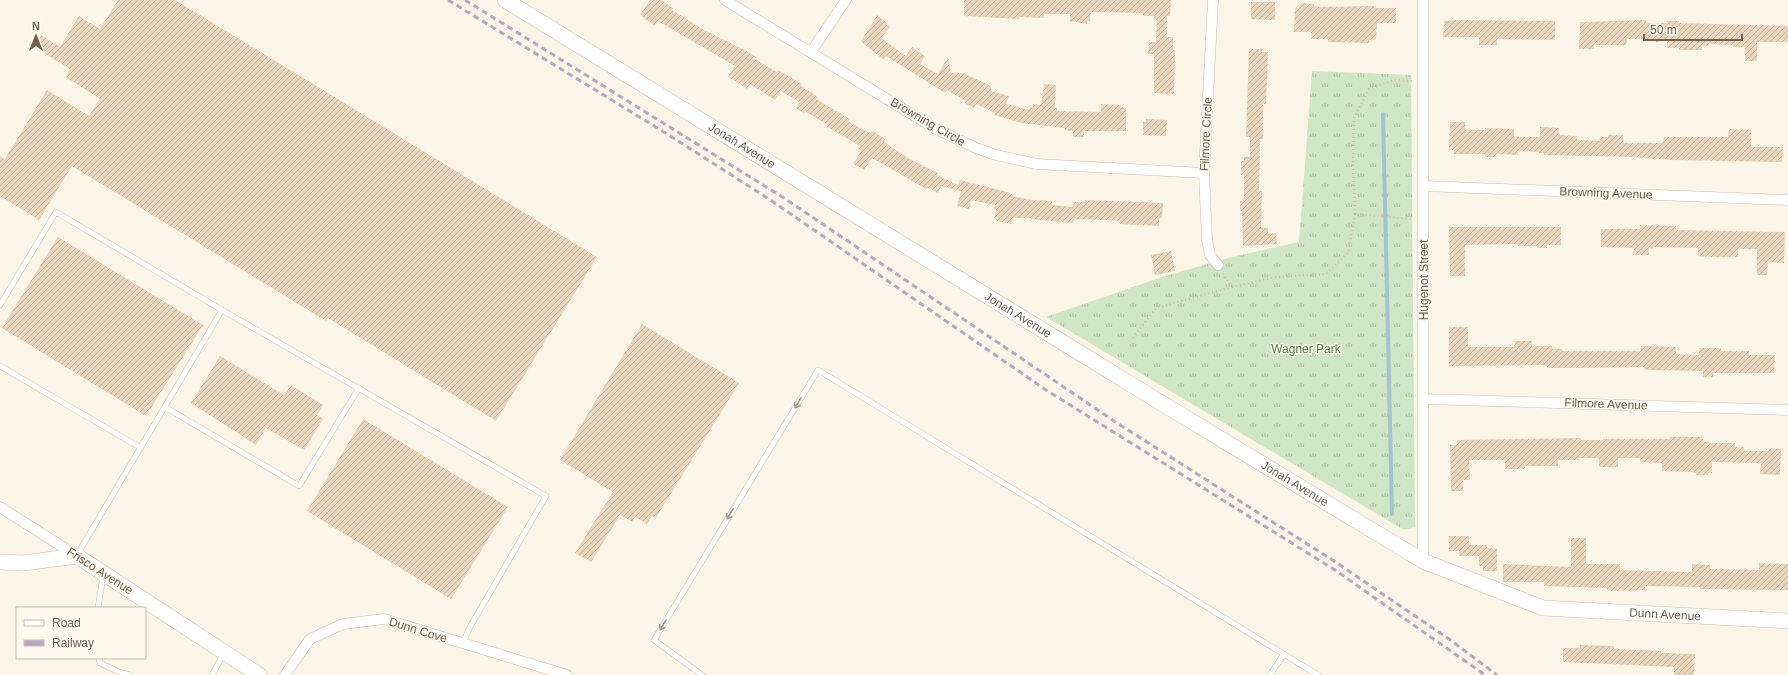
<svg xmlns="http://www.w3.org/2000/svg" width="1788" height="675" font-family="Arial,sans-serif">
	<style>
		.grass { fill: url(#grass-tufts) }
		.lines { fill: none; stroke-linecap: round; stroke-linejoin: round }
		.stream { stroke: #a4c3d2; stroke-width: 4 }
		.building { fill: url(#building-hatch) }
		.lane-casing { stroke: #c7bdac; stroke-width: 6 }
		.street-casing { stroke: #c7bdac; stroke-width: 11 }
		.secondary-casing { stroke: #cabea9; stroke-width: 16 }
		.path { stroke: #d1bda4; stroke-width: 2.5; stroke-dasharray: 1 3; stroke-linecap: butt }
		.lane { stroke: #fff; stroke-width: 5 }
		.street { stroke: #fff; stroke-width: 10 }
		.secondary { stroke: #fff; stroke-width: 15 }
		.rail { stroke: #baa6c2; stroke-width: 3; stroke-dasharray: 6 4; stroke-linecap: butt }
		.oneway { stroke: #a2988c }
		.labels { text-anchor: middle; stroke-width: 3; stroke-linejoin: round; paint-order: stroke }
		.street-label { font-size: 12px; fill: #70604e; stroke: #fdf9ec }
		.park-label { font-size: 12px; fill: #507a4a; stroke: #fdf9ec }
	</style>
	<defs>
		<pattern id="grass-tufts" width="24" height="20" patternUnits="userSpaceOnUse"><rect width="24" height="20" fill="#cee6c6"/><path d="M3 7l-1-3M5 7V3M7 7l1-3M15 17l-1-3M17 17v-4M19 17l1-3" fill="none" stroke="#acbea3"/></pattern>
		<pattern id="building-hatch" width="6" height="6" patternUnits="userSpaceOnUse"><rect width="6" height="6" fill="#e7d5bc"/><path d="M-1 1l2-2M0 6l6-6M5 7l2-2" fill="none" stroke="#c0b09b"/></pattern>
	</defs>
	<rect width="100%" height="100%" fill="#faf5e6"/>
	<path class="grass" d="M1312,71L1411,75L1415,527L1404,530L1046,317L1165,276L1232,257L1299,242Z"/>
	<g class="lines">
		<path class="stream" d="M1383,114L1392,514"/>
	</g>
	<path class="building" d="M118,0H175L597,257L496,421L328,318L326,321L72,166L39,220L0,196V156L5,159L47,90L89,116L100,99L66,77L70,69L34,47L41,35L60,47L79,16L100,29Z
		M650,0H661L673,8L672,10L706,31L748,52L756,57L755,59L777,72L778,70L802,84L801,86L818,97L816,99L850,119L849,121L851,123L868,132L871,133L873,131L885,139L884,142L908,158L938,173L937,175L958,185L960,180L1007,192L1012,194L1011,196L1033,200L1052,201V205L1073,207L1074,202H1085V200L1163,203L1162,218H1159V226L1120,224V221L1106,220L1074,219L1073,223L1031,219V218H1012L1011,224L996,221V219L994,218L996,210L994,209L995,205L971,200L969,209L957,206L961,191L941,186L938,193L927,188L926,189L872,158L864,170L853,164L861,151L858,149L860,146L827,127L828,125L805,111L804,113L796,108L799,102L781,91L775,100L750,84L747,89L744,87L728,77L735,66L658,21L655,26L640,15Z
		M964,0H1171L1170,16H1167V37H1173V50H1175L1174,94L1154,93V54H1148L1149,42H1156L1157,20H1154V16H1143V13L1091,12L1090,21H1087V24L1070,21V14H1044V18L1020,17L1019,19L964,16Z
		M1251,2H1275V20L1251,19Z
		M1301,3L1314,4V6L1321,7L1374,6V8H1396V23H1377L1376,40H1369V43L1328,42V39H1311V32H1294L1295,8H1299Z
		M877,15L888,24L887,25L890,27L881,38L906,56L912,47L919,52L925,56L920,64L938,74L948,57L951,73H963L991,86V91L1009,96L1006,104L1029,110L1030,107L1033,108V104L1041,105L1044,84L1056,85L1055,108H1057V111L1101,112V104L1121,105V107L1126,108V131H1084V137H1073V131L1065,130V128L1021,123L994,115L995,113L976,104L974,108L964,103L965,101L947,90L945,93L886,56L883,59L865,45L861,41Z
		M1455,20L1555,21V40L1497,39V45H1479V37H1443L1444,21Z
		M1646,20V23H1667V21H1679V23L1788,26V42H1757V61H1745V47H1733V45L1709,44V46H1702V50H1679V48H1667V41L1656,42V39H1627L1626,45H1594V49H1579L1580,22Z
		M1249,49H1262V52H1268L1266,104H1263V139H1260L1259,191H1262L1261,228H1268V234L1276,233L1277,244L1243,246L1242,211H1240V201H1243L1244,196V175H1241V161H1244V157H1250V137H1246Z
		M1146,119L1167,120L1166,136L1143,135V122H1146Z
		M1450,122H1465V130H1485V128L1514,129V137H1540V127L1559,128L1558,135L1577,136V140L1600,141V137H1608V135H1623V143H1663L1664,137H1728L1729,129L1751,130V147H1783L1782,162L1672,160L1632,157L1544,155V153H1539V152L1518,151V155L1496,154V157H1485V154H1454V150H1449Z
		M1640,225L1676,226V230L1785,232L1784,263L1768,262L1767,275H1757V249H1738V257H1707L1698,256V248L1653,247V249L1649,248V255H1633L1634,248L1601,247V229H1640Z
		M1449,227H1561V245H1547V248H1537V246H1518V244L1465,245V276H1450Z
		M58,237L203,325L146,416L2,328Z
		M1171,251L1175,271L1155,275L1151,255Z
		M642,324L739,383L656,518L652,516L647,524L635,517L632,522L620,515L591,562L575,553L613,492L560,460Z
		M1449,327H1468V347H1514L1515,341H1532V346H1552V349H1562V351H1641V346L1676,347V354L1699,355V348H1721V351H1749V355H1775L1774,373H1713V377H1703V371L1647,370L1644,369V367L1580,368H1547V366L1541,365L1449,366Z
		M220,356L284,395L291,385L323,405L317,415L323,419L304,450L266,428L256,445L191,403Z
		M363,419L508,507L451,599L307,511Z
		M1670,437H1702L1704,442H1709V443H1735V447H1744V451H1768L1769,448L1781,449L1780,475L1760,474L1761,463L1712,462V473H1708V475H1696V473L1692,472L1662,471V463L1640,462V458H1618V467H1599V458H1579V460H1558V466H1525V469H1505V460H1469L1470,480H1463V491H1451L1450,445H1457V440L1581,438V440H1603V439H1669Z
		M1449,536H1469V545H1487V548L1497,549V571H1483V566H1479V556H1459V551H1449Z
		M1571,538H1586V564H1620V570L1692,572V564L1710,565V569L1759,570V563L1788,564V590L1700,589V587L1645,586V590L1608,591L1606,588L1544,586V582H1503V564L1571,567Z
		M1580,645L1614,646V649L1661,651V653L1695,654L1694,675H1674V667L1563,662V648H1580Z"/>
	<g class="lines">
		<defs>
			<path id="lane" d="M0,305L56,212L222,310L77,555
				M222,310L546,496L470,627L463,643
				M0,366L141,448
				M165,407L299,486L359,388
				M98,608L103,576
				M99,658L100,663L119,672L130,675
				M212,675L224,653
				M702,675L654,640L818,370L1318,675
				M1270,675L1284,654"/>
			<path id="street" d="M725,0L936,129L976,148L996,155L1037,164L1204,173
				M1213,0L1204,173L1207,240L1210,255L1218,265
				M811,52L846,0
				M1424,186L1788,200
				M1424,399L1788,410
				M0,507L77,556
				M1423,561V0
				M285,675L310,639L343,624L384,619L567,675"/>
			<g id="secondary">
				<path id="s1" d="M505,0L1163,404L1423,561L1543,608L1788,621"/>
				<path d="M0,562L24,563L77,556L259,675"/>
			</g>
		</defs>
		<use href="#lane" class="lane-casing"/>
		<use href="#street" class="street-casing"/>
		<use href="#secondary" class="secondary-casing"/>
		<path class="path" d="M1355,214L1353,167L1354,118L1369,89L1394,80L1413,81
			M1232,287L1275,277L1326,274L1348,253L1355,214L1412,219
			M1133,338L1156,308L1232,287L1223,274"/>
		<use href="#lane" class="lane"/>
		<use href="#street" class="street"/>
		<use href="#secondary" class="secondary"/>
		<path class="rail" d="M448,0L664,132L769,199L1046,390L1335,570L1485,675
			M465,0L784,198L1117,423L1334,561L1449,639L1497,675"/>
	</g>
	<defs><path id="oneway-shaft" d="M-6 0H5M1.5-3L5.5 0L1.5 3" fill="none" stroke-width="1.6" stroke-linecap="round" stroke-linejoin="round"/></defs>
	<g class="oneway">
		<use href="#oneway-shaft" transform="translate(798 403) rotate(121)"/>
		<use href="#oneway-shaft" transform="translate(730 514) rotate(121)"/>
		<use href="#oneway-shaft" transform="translate(663 625) rotate(121)"/>
	</g>
	<g class="labels">
		<g class="street-label">
			<text transform="translate(928 122) rotate(30)" y="4">Browning Circle</text>
			<text transform="translate(1206 134) rotate(-87)" y="4">Filmore Circle</text>
			<text dy="4" stroke="none"><textPath href="#s1" startOffset="278">Jonah Avenue</textPath></text>
			<text transform="translate(1606 193) rotate(2)" y="4">Browning Avenue</text>
			<text transform="translate(1424 280) rotate(-90)" y="4">Hugenot Street</text>
			<text dy="4" stroke="none"><textPath href="#s1" startOffset="602">Jonah Avenue</textPath></text>
			<text transform="translate(1606 404) rotate(2)" y="4">Filmore Avenue</text>
			<text dy="4" stroke="none"><textPath href="#s1" startOffset="926">Jonah Avenue</textPath></text>
			<text transform="translate(100 571) rotate(33)" y="4">Frisco Avenue</text>
			<text dy="4" stroke="none"><textPath href="#s1" startOffset="1327">Dunn Avenue</textPath></text>
			<text transform="translate(418 630) rotate(17)" y="4">Dunn Cove</text>
		</g>
		<g class="park-label">
			<text x="1306" y="353">Wagner Park</text>
		</g>
	</g>
	<rect x="16" y="607" width="130" height="52" fill="#fdf9ec" stroke="#c5bcad"/>
	<rect x="24" y="620" width="20" height="6" fill="#ffffff" stroke="#c5bcad"/>
	<text x="52" y="627" font-size="12" fill="#70604e">Road</text>
	<rect x="24" y="640" width="20" height="6" fill="#baa6c2" stroke="#c5bcad"/>
	<text x="52" y="647" font-size="12" fill="#70604e">Railway</text>
	<g transform="translate(36 36)" stroke="#fdf9ec" stroke-width="3" paint-order="stroke">
	<path d="M0-3L7 15L0 10L-7 15Z" fill="#70604e"/>
	<text y="-6" font-size="11" font-weight="bold" text-anchor="middle" fill="#70604e">N</text>
	</g>
	<path d="M1644 34v6h98v-6" fill="none" stroke="#70604e" stroke-width="2"/>
	<text x="1650" y="34" font-size="12" fill="#70604e" stroke="#fdf9ec" stroke-width="3" paint-order="stroke">50 m</text>
</svg>
